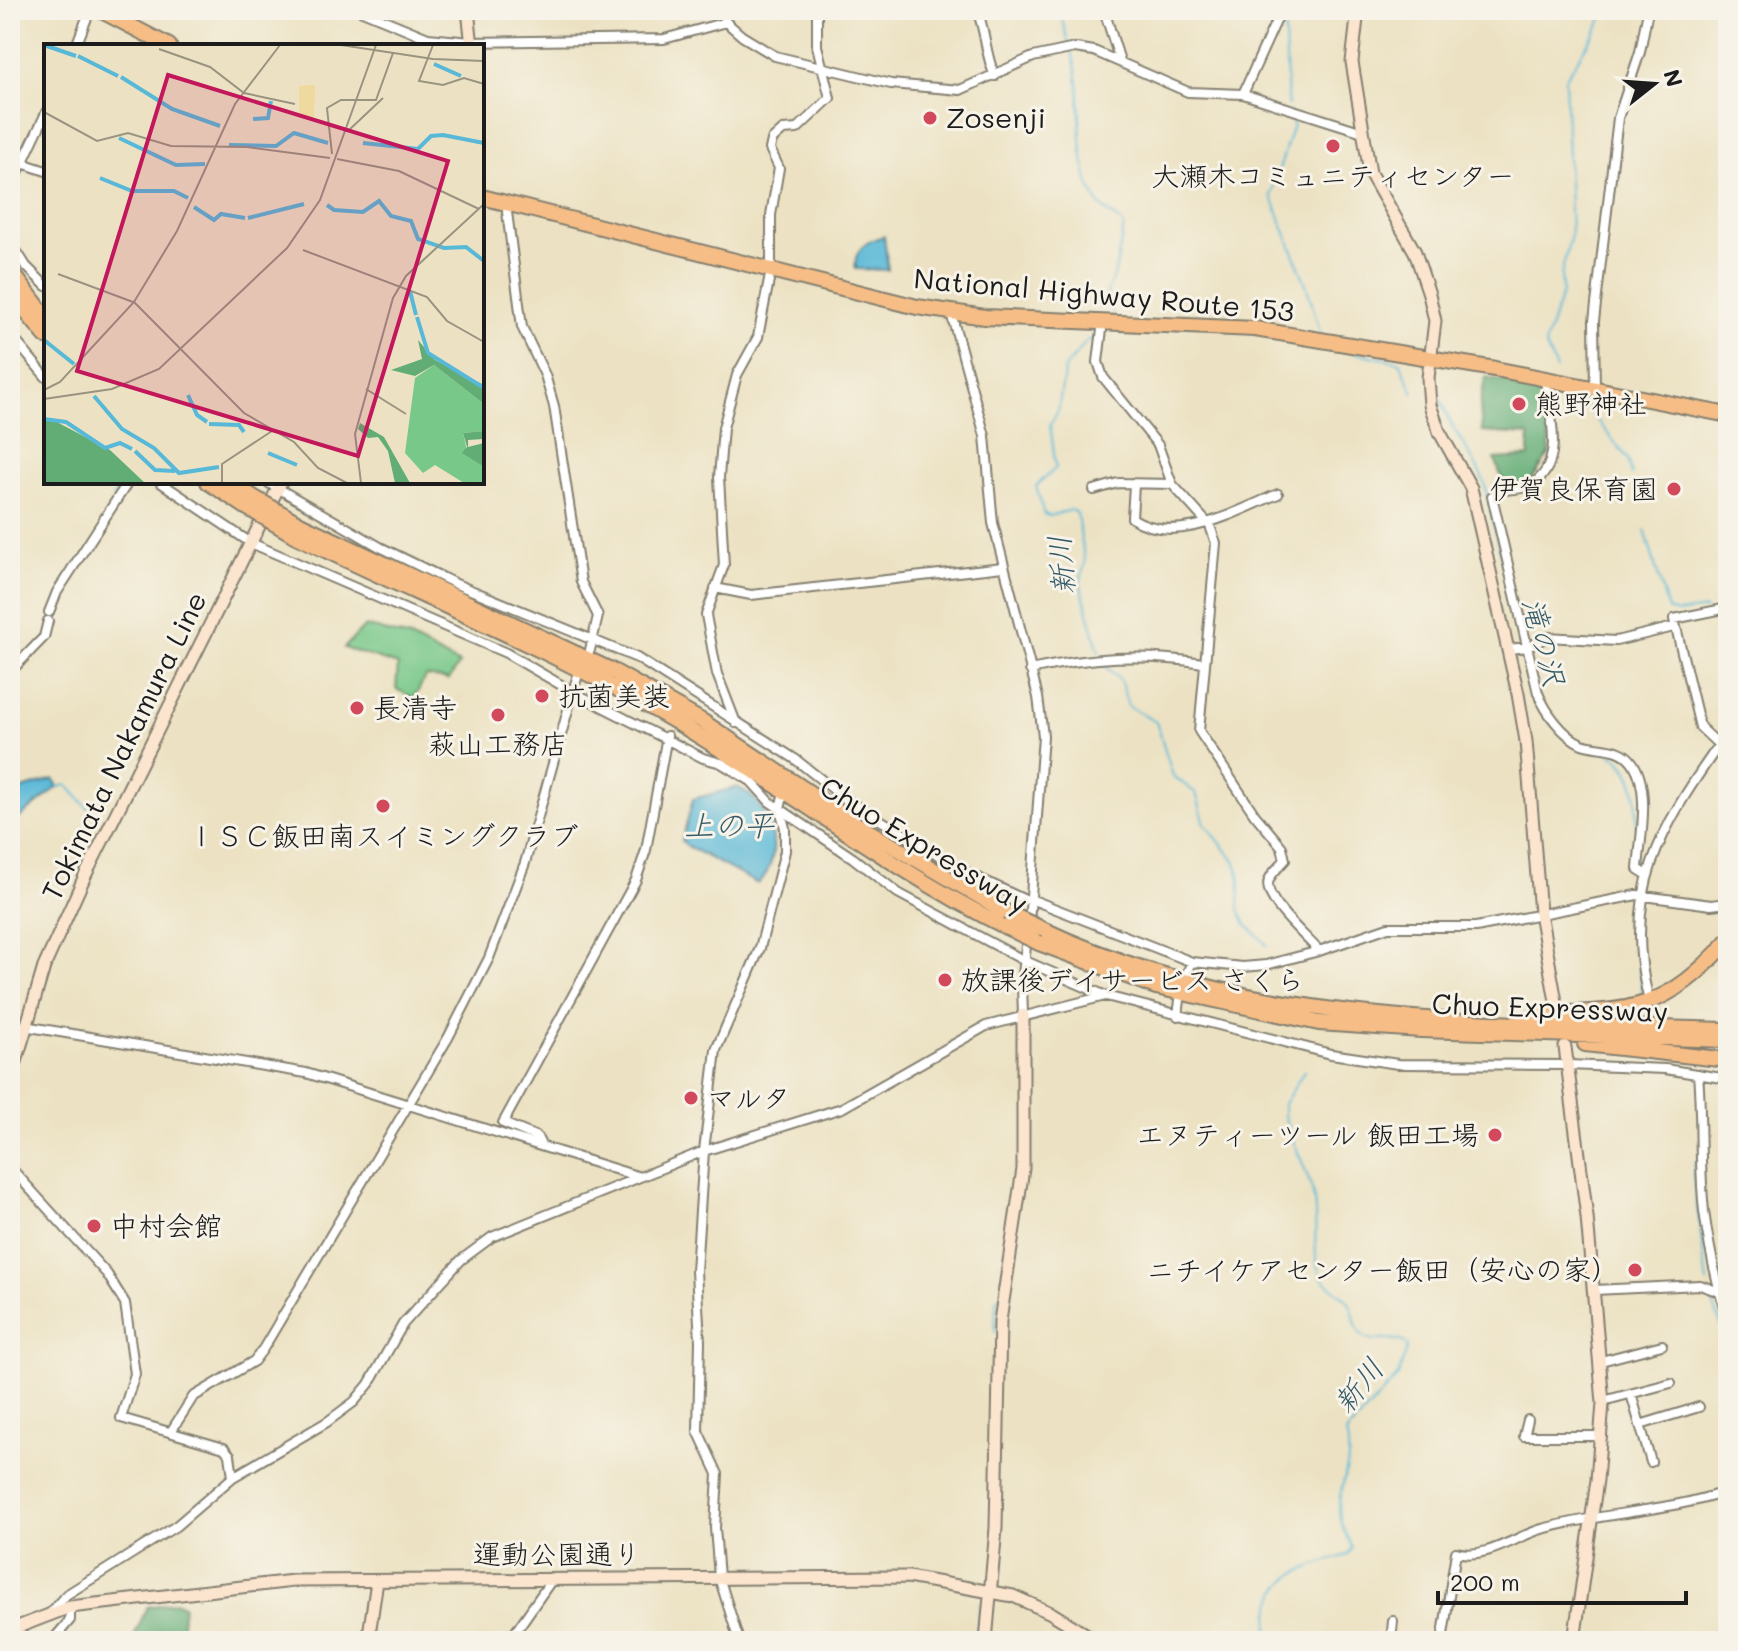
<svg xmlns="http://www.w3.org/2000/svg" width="1738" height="1651" font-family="Mali,'Klee One',sans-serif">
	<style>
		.green { fill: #78c889; stroke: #4a7252; stroke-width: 2 }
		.forest { fill: #62ac75; stroke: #3f6448; stroke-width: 2 }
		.water { fill: #58b8d7; stroke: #3a6a7a; stroke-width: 2 }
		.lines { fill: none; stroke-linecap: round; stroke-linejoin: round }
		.stream { stroke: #58b8d7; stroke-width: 2 }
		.street-tunnel { stroke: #c2baa2; stroke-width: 8; stroke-dasharray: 8 4; stroke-linecap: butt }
		.street-casing { stroke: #847f70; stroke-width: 12 }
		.secondary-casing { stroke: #847f70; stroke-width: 15 }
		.highway-casing { stroke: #847f70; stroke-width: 18 }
		.street { stroke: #fff; stroke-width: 8 }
		.secondary { stroke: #fbe5cf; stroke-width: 11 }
		.highway { stroke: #f6be86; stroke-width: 14 }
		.highway-bridge-casing { stroke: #847f70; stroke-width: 18; stroke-linecap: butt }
		.highway-bridge { stroke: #f6be86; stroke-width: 14 }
		.poi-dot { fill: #d1495b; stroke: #f7f3e8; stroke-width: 3 }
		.labels { text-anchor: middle; stroke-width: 6; stroke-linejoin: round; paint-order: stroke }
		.poi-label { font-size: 28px; fill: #1c1c1c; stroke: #f7f3e8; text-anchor: start }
		.street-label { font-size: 28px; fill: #1c1c1c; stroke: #f7f3e8 }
		.water-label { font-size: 30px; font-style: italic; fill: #345a67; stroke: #f7f3e8 }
		.inset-river { fill: none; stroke: #58b8d7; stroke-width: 4 }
		.inset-road { fill: none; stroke: #999380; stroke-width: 2 }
		.view { fill: #c2185b; fill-opacity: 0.15; stroke: #c2185b; stroke-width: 4 }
		.inset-edge { fill: none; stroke: #1c1c1c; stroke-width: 4 }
	</style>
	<rect width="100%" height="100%" fill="#f7f3e8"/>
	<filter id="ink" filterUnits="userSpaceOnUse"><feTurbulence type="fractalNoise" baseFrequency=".0125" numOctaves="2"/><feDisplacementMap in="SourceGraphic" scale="16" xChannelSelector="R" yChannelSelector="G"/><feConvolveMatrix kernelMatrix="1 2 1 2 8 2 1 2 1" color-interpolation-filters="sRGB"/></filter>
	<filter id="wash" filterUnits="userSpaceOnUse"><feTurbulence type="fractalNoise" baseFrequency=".006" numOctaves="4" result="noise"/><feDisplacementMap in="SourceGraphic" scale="32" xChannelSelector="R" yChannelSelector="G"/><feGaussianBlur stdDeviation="1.8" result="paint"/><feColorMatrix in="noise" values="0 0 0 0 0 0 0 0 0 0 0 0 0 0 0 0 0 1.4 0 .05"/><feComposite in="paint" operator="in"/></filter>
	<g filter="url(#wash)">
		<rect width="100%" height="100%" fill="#ece2c3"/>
		<path class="green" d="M365,626L410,638L459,664L449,680L426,676L414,698L396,689L398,665L344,648Z"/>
		<path class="forest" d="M1485,377L1541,387L1545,397L1550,453L1531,481L1504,485L1495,459L1529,457V435L1482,432L1480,407Z
			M175,1602L184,1606L180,1641H132L147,1607Z"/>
		<path class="water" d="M884,236L888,270L856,269C852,249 869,240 884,236Z
			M54,779L58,787L13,823L10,793Z
			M737,787C772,802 787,856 758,884L685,845L682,840L693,799Z"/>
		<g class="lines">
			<path class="stream" d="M1059,10L1070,47
				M1284,11L1288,105
				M1072,53C1087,100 1071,156 1097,201C1103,211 1116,216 1124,226L1115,272L1107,292L1113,315
				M1289,111L1293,125L1271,195L1307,287L1321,335
				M1094,339L1088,340L1065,368L1058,411L1050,425L1056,468L1036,486L1044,514L1049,516L1071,510L1077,513L1085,563L1080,583L1099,652
				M1322,346L1400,362L1414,393
				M1556,369L1545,345L1562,292L1561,275L1571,235L1565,79L1599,26L1605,10
				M1578,396L1628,459L1632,475
				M1441,399C1450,430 1472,452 1484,482L1521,646
				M113,498L121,482
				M1645,530L1668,610L1677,613L1706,609
				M1523,652L1533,699L1553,726
				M1103,664L1120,680L1128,706L1156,722L1173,776L1196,793L1205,824L1235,861L1240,878L1239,909L1246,924L1268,946
				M10,677L51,633
				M1561,733L1582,749L1600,752
				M1606,752C1655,770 1630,851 1633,892
				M58,787L67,785L90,810L111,793
				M10,850L20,846
				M1633,898L1637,956
				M1639,970L1643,995
				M1695,1161L1693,1176L1707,1283
				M1709,1293L1728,1343
				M995,1332L996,1300L1000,1296
				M976,1641L980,1605
				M1268,1641C1268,1575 1293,1572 1348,1555L1352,1548C1349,1537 1341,1529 1340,1518C1335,1485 1355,1471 1346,1433L1398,1376L1408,1346C1396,1332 1376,1347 1362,1335C1353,1327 1356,1311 1348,1301C1341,1292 1327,1287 1321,1276C1310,1254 1320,1217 1312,1190C1305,1164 1291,1141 1284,1115V1104L1304,1071"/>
		</g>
	</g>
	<g filter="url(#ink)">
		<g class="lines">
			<path class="street-tunnel" d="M1650,1000L1683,1057"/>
			<defs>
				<path id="street" d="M360,10L428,38L471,42L664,39L726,22
					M721,10L726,22L742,36L775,56L891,84L960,90L1033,57L1075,48L1094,51L1188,92L1243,94L1363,132
					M977,10C986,32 985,55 995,76
					M1104,10L1120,61
					M76,46L90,10
					M1243,94L1281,10
					M22,163L46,171
					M10,189L46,113
					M507,212L522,327L545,375L554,406L581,582L598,616L590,650
					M10,241L26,266L46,286
					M951,313L985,436L993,523L1038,697L1043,736L1029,923
					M1103,321L1098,362L1103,377L1158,445L1172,484L1210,526L1216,543L1199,731L1255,815L1282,847L1285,860C1280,866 1272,872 1269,880C1261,898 1307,937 1319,951
					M10,334L46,377
					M1545,381C1550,412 1567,469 1528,486C1516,492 1503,486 1492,496L1538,693C1545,711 1563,736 1582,744C1600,750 1621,745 1633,763C1651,790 1640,839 1638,869L1646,874
					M1595,390L1594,321L1618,118L1640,52L1648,10
					M160,482L251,543L506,653L575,693L703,758L721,763L751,781L770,802L853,858L898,893L1023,960L1106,996L1331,1054L1398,1064L1568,1065L1665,1069L1728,1079
					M267,482L380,547L456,584L637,658L795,759L847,800L968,873L1023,899L1033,900L1192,962L1243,967L1266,965L1319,951L1388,927H1476L1637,895L1711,905L1728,903
					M1134,484L1132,518C1176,547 1236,511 1278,494
					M1094,490L1118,483L1172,484
					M715,588L751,595L1003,567
					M49,612L57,592L128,482
					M1508,649L1528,647L1547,637L1616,641L1674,627
					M1030,670C1089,657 1143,653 1203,663
					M10,672L44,637L48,621
					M736,723L717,674L706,615L724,565L719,477L723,428L737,375L758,337L771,270V215L779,168L770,149L772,140L783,130L797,129L830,98L817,46V10
					M1719,745L1700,727L1674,619L1728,608
					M1187,973L1192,962
					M1648,997C1622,892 1661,827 1719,745L1728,742
					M1023,1015L1022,985L1027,936
					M1178,1016L1180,1000
					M24,1026L306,1073L640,1177
					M1698,1074C1702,1119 1699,1166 1704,1211C1709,1248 1717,1285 1728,1321
					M540,1143L537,1137L503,1123L636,880L646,850L667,736
					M10,1167L107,1274L125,1303L135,1374L121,1418L224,1448L230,1455L233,1477
					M1594,1290L1700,1285L1728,1295
					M1601,1361L1662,1345
					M1631,1394L1651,1462
					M1603,1401L1671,1383
					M1528,1420L1524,1436H1602
					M1640,1425L1699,1407
					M172,1430L193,1397L254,1361L263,1349L448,1038L489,958L525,863L577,678
					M51,1612L66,1595L176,1526L233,1477L327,1422L354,1402L369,1384L403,1324L461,1260L492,1237L704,1151L842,1108L986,1026L1105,996
					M52,1641L70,1620V1607
					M509,1641L553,1578
					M739,1641L719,1577L715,1528L718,1474L698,1431L700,1341L696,1271L704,1151L716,1050L760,948L785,851V828L780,809L783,796
					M1391,1641L1393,1621
					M1442,1641L1456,1552C1486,1560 1514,1537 1542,1529C1604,1512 1668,1512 1728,1491
					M1668,1641L1728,1636"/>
				<path id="secondary" d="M468,10L472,46
					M1358,10L1352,62L1370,173L1415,252L1429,294L1435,321L1428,378L1430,405L1439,431L1471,488L1518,694L1526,741L1540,913L1557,1007
					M1565,1047L1587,1217L1603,1403L1597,1480L1574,1641
					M10,1082L44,967L84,878L281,482
					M10,1630L70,1607L293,1581L908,1577L1013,1596L1051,1613L1097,1641
					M368,1641L377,1581
					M986,1641L996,1528L1000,1321L1023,1169V1015"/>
				<path id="highway" d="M100,10L169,46
					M482,197L917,307L985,317L1255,329L1495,369L1728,415
					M10,270L46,317
					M10,292L46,336
					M208,482L246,507
					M231,482L253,497
					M302,525L615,672L702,721L858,825L1006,912
					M296,536C421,597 551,649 671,719C785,786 888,868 1006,927
					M1040,928C1261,1033 1490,1021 1728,1030
					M1039,943L1156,987L1319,1023L1421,1030L1728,1040
					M1537,1014C1629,1011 1663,1014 1728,941
					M1585,1044L1728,1060"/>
			</defs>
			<use href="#street" class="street-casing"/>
			<use href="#secondary" class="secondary-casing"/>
			<use href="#highway" class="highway-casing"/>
			<use href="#street" class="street"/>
			<use href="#secondary" class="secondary"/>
			<use href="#highway" class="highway"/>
			<defs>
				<path id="highway-bridge" d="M253,497L302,525
					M246,507L296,536
					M1006,912L1040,928
					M1006,927L1039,943"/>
			</defs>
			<use href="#highway-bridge" class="highway-bridge-casing"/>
			<use href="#highway-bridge" class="highway-bridge"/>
		</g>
	</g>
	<g class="poi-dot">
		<circle cx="930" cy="118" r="8"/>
		<circle cx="1333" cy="146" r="8"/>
		<circle cx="1519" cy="404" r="8"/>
		<circle cx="1674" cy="489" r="8"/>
		<circle cx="542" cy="696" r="8"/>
		<circle cx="357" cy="708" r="8"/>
		<circle cx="498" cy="715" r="8"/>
		<circle cx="383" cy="806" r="8"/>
		<circle cx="945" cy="980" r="8"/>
		<circle cx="691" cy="1098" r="8"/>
		<circle cx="1495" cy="1135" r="8"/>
		<circle cx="94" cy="1226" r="8"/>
		<circle cx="1635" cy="1270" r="8"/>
	</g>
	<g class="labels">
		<g class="poi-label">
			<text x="946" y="128">Zosenji</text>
			<text x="1333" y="186" text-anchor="middle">大瀬木コミュニティセンター</text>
			<text x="1535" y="414">熊野神社</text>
			<text x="1658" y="499" text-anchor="end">伊賀良保育園</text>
			<text x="558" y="706">抗菌美装</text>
			<text x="373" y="718">長清寺</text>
			<text x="498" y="754" text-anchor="middle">萩山工務店</text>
			<text x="383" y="846" text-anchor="middle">ＩＳＣ飯田南スイミングクラブ</text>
			<text x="961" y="990">放課後デイサービス さくら</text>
			<text x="707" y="1108">マルタ</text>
			<text x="1479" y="1145" text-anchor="end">エヌティーツール 飯田工場</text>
			<text x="110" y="1236">中村会館</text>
			<text x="1619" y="1280" text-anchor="end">ニチイケアセンター飯田（安心の家）</text>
		</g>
		<g class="street-label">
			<text transform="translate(1104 295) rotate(5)" y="10">National Highway Route 153</text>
			<text transform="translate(124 746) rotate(-64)" y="10">Tokimata Nakamura Line</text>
			<text transform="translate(924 845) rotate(31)" y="10">Chuo Expressway</text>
			<text transform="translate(1550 1008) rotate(2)" y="10">Chuo Expressway</text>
			<text x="557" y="1564">運動公園通り</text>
		</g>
		<g class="water-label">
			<text transform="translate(1062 565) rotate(-95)" y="10">新川</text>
			<text transform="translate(1543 642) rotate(75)" y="10">滝の沢</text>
			<text x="729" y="836">上の平</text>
			<text transform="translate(1359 1386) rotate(-51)" y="10">新川</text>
		</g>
	</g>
	<g transform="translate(44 44)">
		<rect width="440" height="440" fill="#ece2c3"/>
		<path d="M390,321L440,360V387L419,389L424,412L440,422V439H420L391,421L379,429L361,409L371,334Z" fill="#78c889"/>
		<path d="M374,296L391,316L440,341V360L390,321L371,332L347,326L378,315ZM7,375L66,406L101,439H0V377ZM316,379L340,393L366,439H351L344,407L334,393L324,394L314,385ZM440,387V395L424,396V403L440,399L439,422L418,409L423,403L419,389Z" fill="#62ac75"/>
		<path d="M271,41L270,73L255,72V42Z" fill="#eeda9e"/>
		<path class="inset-river" d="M0,1L32,12M34,12L74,32M390,20L417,32M77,33L128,65L176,82M209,75L224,74L227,57M75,94L132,121L161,120M319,99L374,105L387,92L399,91L440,99M185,101L232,102L250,89L284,99M56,134L88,147H130L144,154M283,161L290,166L319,168L335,157L347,172L367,177L374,195L400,204L422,203L440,217M150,163L170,176L177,170L201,174M204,174L260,160M366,247L372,271M373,273L384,309L440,344M0,296L30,320M144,351L153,371L163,378M50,352L78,385L110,404L135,429L175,423M0,375L22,378L61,404L76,399L88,405M165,380L195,381L200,388M91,407L111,426L131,427M224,409L253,421"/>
		<path class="inset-road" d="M297,1L389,15L440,17M389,1L375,37L399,41L420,34L440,40M115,5L166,23L200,49L251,60M0,68L53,97L84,89L127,102L203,103L286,114M304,87L339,54M288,110L283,64L297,56H332L349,9M293,115L355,127L435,165M259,206L383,253L403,277L440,298M14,230L89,258M90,258L200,369L250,398L274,424L303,439M322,345L362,370M0,346L16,338L90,258L133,187L191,60L236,1M0,355L68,345L115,325L243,204L276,156L332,1M178,439V420L228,387M317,439L311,390L349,254L362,232L440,160"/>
		<path class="view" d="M124,31L404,117L314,412L33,327Z"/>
		<rect width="440" height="440" class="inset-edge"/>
	</g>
	<rect width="1738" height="1651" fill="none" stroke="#f7f3e8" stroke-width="40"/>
	<g transform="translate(1654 84) rotate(73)" stroke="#f7f3e8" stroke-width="6" paint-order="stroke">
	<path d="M0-6L14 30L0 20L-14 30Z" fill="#1c1c1c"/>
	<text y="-12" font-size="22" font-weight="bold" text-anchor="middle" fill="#1c1c1c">N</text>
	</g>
	<path d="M1438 1591v12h248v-12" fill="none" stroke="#1c1c1c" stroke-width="4"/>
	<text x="1450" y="1591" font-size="24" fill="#1c1c1c" stroke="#f7f3e8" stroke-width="6" paint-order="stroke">200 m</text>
</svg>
